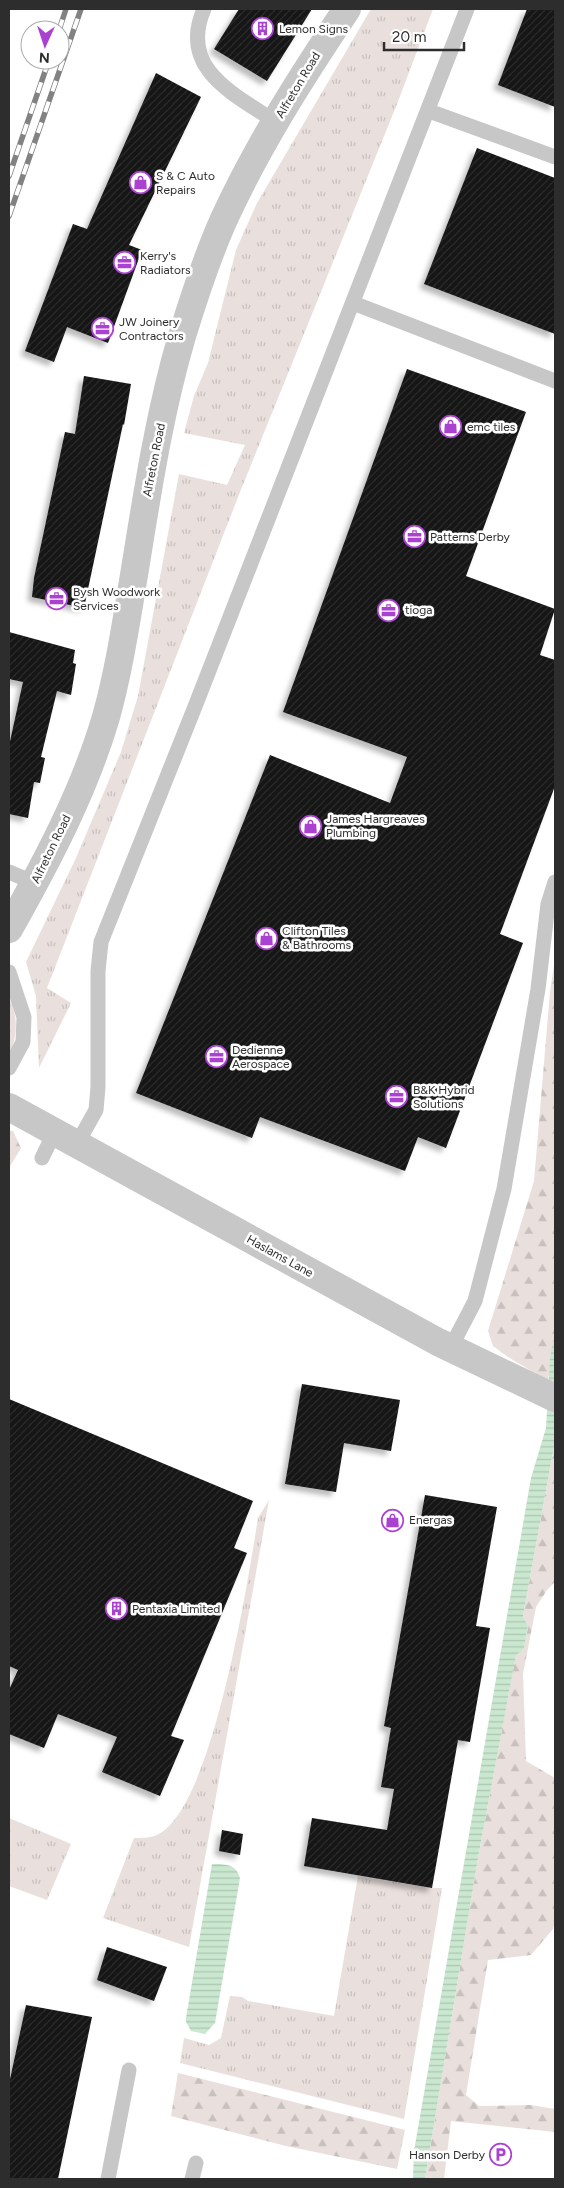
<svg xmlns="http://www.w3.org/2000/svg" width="564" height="2188" font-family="Figtree,sans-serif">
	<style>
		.grass { fill: url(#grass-tufts) }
		.forest { fill: url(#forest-firs) }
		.water { fill: url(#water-rules) }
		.building { fill: url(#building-hatch); filter: url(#shadow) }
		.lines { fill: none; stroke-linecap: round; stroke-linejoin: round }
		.service { stroke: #c7c7c7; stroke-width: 15 }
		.minor { stroke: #c7c7c7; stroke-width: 28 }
		.tertiary { stroke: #c7c7c7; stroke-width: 28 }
		.rail-casing { stroke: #828282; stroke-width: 5.5 }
		.rail { stroke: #fff; stroke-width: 4; stroke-dasharray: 11; stroke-linecap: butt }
		.labels { text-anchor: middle; stroke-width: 5; stroke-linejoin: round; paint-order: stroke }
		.poi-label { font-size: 12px; fill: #2d2d2d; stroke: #fff; text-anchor: start }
		.street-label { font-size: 12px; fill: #2d2d2d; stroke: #fff }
	</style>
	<defs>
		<pattern id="grass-tufts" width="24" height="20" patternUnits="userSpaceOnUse" patternTransform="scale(1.25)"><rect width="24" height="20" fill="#e9dfdc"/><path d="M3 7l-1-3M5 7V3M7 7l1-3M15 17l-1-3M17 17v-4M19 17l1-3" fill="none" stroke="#c8c0bd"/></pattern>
		<pattern id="forest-firs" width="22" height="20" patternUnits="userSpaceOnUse" patternTransform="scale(1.25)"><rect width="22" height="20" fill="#e9dfdc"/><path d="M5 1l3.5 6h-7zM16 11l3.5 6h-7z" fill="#c8c0bd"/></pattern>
		<pattern id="water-rules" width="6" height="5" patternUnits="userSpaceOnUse" patternTransform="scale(1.25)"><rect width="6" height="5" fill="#cae7cf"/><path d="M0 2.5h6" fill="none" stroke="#aec6b2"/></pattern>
		<pattern id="building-hatch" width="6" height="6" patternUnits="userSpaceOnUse" patternTransform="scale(1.25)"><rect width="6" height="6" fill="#141414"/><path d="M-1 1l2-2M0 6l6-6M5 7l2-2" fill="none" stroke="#2e2e2e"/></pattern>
		<filter id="shadow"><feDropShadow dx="-4.5" dy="4.5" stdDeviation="2.5" flood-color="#0004"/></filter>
	</defs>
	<rect width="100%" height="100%" fill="#fff"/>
	<path class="grass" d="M371,9H433L397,104L240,492L47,988L71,1003L39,1068L36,996L26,962L76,858L121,752L138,696L179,474L227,485L245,445L184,433L194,396L208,363L236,250L257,203Z
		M9,998C19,1016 17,1039 9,1057Z
		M269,1500L189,1947L103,1918L134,1838C141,1838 151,1838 157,1835C213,1809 248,1580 258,1518Z
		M9,1818L71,1844L47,1900L9,1886Z
		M358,1876L432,1888H442L404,2119L180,2063L184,2038L209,2045L221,2038L230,1996L242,1997L248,2001L334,2016Z"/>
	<path class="forest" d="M555,959V1331L548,1381L508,1357L493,1346L488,1331L534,1181L550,992Z
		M9,1130L13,1131L21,1148L9,1168Z
		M555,1441V1582L547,1590L536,1607L523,1674L526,1761L555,1778V1921L553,1929L531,1955L488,1960L466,2095L479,2106L531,2105L555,2109V2132L451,2121L444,2179H425L478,1858L516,1654L524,1649L528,1627L523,1616Z
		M178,2073L405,2130L397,2169L286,2146L171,2116Z"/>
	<path class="water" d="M555,1331V1441L523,1616L528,1626L524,1649L516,1655L478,1858L425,2179H413L414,2151L531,1478L546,1428L550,1358Z
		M212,1864C226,1864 236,1864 240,1878L215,2023L205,2034L191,2031L186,2022V2018Z"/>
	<path class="building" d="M239,9H312L267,81L214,49Z
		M527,9H555V107L498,85Z
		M156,73L201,97L129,245L142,250L108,343L67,327L54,362L25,351L73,224L87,229Z
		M477,148L555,178V334L424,284Z
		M407,369L526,412L466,576L555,609L540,655L555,660V786L500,934L523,943L446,1148L418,1137L405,1171L260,1117L252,1138L136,1093L270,755L390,803L407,757L283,712Z
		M84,376L131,384L124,425L123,424L84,608L32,597L34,578L65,432L75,434Z
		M9,632L75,650L73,663L76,664L71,695L57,691L41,757L45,758L40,783L34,782L28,818L9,814V746L23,682L9,679Z
		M302,1384L400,1400L391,1451L344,1443L336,1492L285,1484Z
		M9,1399L253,1501L234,1548L247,1553L171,1736L184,1740L160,1796L102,1772L117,1737L58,1714L44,1748L9,1734V1690L18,1670L9,1666Z
		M425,1495L497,1507L476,1626L490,1628L470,1742L458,1740L432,1888L304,1866L312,1818L387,1830L394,1789L381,1787L391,1728L384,1726Z
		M222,1830L243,1834L240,1855L219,1851Z
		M107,1947L167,1967L154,2001L97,1980Z
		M26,2005L92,2017L58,2179H9V2084Z"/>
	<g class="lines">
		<path class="service" d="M204,9C178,69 234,94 276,122
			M429,111L555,157
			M353,303L555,381
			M9,872L35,883
			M9,972L24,1017L23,1042L9,1068
			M77,1144L96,1110L98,1087V971L101,942L196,704L467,9
			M42,1158L55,1131
			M451,1347L475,1301L504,1189L538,989L548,904L555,882
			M108,2179L129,2070
			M192,2179L196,2163"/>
		<path class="minor" d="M9,1107L438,1342L555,1398"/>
		<path class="tertiary" d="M9,929C47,861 84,792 106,717C119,670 126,623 134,575C147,495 159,414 182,336C194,297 207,257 224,219C258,145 302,76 347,9"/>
		<defs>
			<path id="rail" d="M59,30L66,9
				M9,176L49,60
				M9,216L81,9"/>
		</defs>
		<use href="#rail" class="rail-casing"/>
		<use href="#rail" class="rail"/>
	</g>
	<defs>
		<symbol id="building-ring" viewBox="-11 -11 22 22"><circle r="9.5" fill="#fff" stroke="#aa41d1" stroke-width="1.5"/><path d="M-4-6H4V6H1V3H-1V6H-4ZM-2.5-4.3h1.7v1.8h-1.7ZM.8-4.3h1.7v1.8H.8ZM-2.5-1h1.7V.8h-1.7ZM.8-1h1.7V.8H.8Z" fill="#aa41d1"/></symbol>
		<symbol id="shop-ring" viewBox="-11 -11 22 22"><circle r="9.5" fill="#fff" stroke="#aa41d1" stroke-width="1.5"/><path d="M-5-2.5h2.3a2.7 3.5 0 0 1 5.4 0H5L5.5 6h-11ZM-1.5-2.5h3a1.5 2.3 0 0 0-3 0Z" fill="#aa41d1"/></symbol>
		<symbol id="office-ring" viewBox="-11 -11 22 22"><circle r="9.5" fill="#fff" stroke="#aa41d1" stroke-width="1.5"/><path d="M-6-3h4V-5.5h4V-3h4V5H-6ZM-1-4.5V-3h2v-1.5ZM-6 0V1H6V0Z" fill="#aa41d1"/></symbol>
		<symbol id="parking-ring" viewBox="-11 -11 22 22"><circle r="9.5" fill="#fff" stroke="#aa41d1" stroke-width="1.5"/><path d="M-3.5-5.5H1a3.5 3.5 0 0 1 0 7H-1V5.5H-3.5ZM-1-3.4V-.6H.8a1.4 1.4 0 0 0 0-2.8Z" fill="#aa41d1"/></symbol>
	</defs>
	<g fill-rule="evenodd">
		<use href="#building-ring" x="250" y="16" width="25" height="25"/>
		<use href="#shop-ring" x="128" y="170" width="25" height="25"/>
		<use href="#office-ring" x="112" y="250" width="25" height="25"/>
		<use href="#office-ring" x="90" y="316" width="25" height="25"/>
		<use href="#shop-ring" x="438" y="414" width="25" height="25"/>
		<use href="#office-ring" x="402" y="524" width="25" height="25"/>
		<use href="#office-ring" x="44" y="586" width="25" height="25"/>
		<use href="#office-ring" x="376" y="598" width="25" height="25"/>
		<use href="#shop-ring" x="298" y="814" width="25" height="25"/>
		<use href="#shop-ring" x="254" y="926" width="25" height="25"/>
		<use href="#office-ring" x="204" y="1044" width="25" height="25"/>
		<use href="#office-ring" x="384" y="1084" width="25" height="25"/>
		<use href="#shop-ring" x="380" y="1508" width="25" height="25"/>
		<use href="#building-ring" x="104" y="1596" width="25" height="25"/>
		<use href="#parking-ring" x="488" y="2142" width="25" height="25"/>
	</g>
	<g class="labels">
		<g class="poi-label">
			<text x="279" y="33">Lemon Signs</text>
			<text x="156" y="180">S &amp; C Auto<tspan x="156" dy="14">Repairs</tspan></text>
			<text x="140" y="260">Kerry's<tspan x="140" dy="14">Radiators</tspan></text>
			<text x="119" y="326">JW Joinery<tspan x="119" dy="14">Contractors</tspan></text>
			<text x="467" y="431">emc tiles</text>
			<text x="430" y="541">Patterns Derby</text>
			<text x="73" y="596">Bysh Woodwork<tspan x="73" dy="14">Services</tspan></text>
			<text x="405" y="614">tioga</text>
			<text x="326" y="823">James Hargreaves<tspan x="326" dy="14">Plumbing</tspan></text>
			<text x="282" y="935">Clifton Tiles<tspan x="282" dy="14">&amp; Bathrooms</tspan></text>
			<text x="232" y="1054">Dedienne<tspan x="232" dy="14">Aerospace</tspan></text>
			<text x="413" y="1094">B&amp;K Hybrid<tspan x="413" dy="14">Solutions</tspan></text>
			<text x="409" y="1524">Energas</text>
			<text x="132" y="1613">Pentaxia Limited</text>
			<text x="485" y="2159" text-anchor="end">Hanson Derby</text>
		</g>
		<g class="street-label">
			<text transform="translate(298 85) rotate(-59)" y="4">Alfreton Road</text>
			<text transform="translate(154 460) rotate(-79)" y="4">Alfreton Road</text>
			<text transform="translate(51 849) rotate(-64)" y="4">Alfreton Road</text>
			<text transform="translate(280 1256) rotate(29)" y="4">Haslams Lane</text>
		</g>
	</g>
	<rect width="564" height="2188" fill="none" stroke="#2d2d2d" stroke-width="20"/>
	<g transform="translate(45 45) rotate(183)"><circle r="24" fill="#ffffff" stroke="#ababab"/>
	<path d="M0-4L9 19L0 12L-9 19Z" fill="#aa41d1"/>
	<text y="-8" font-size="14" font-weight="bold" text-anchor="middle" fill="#2d2d2d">N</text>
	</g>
	<path d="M384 42v8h80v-8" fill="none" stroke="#2d2d2d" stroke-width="2.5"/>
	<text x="392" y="42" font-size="15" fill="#2d2d2d" stroke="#ffffff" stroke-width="4" paint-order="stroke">20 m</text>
</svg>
